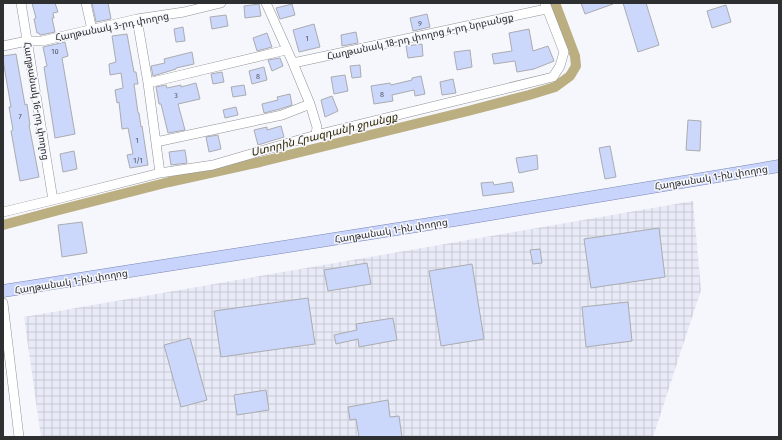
<svg xmlns="http://www.w3.org/2000/svg" width="782" height="440" font-family="'Fira Sans Condensed','Noto Sans Armenian',sans-serif">
	<style>
		.industrial { fill: url(#industrial-grid) }
		.lines { fill: none; stroke-linecap: round; stroke-linejoin: round }
		.canal { stroke: #bbae80; stroke-width: 10 }
		.building { fill: #cbd7fb; stroke: #abacb0 }
		.minor-casing { stroke: #919296; stroke-width: 10 }
		.major-casing { stroke: #7b87b2; stroke-width: 13 }
		.minor { stroke: #fff; stroke-width: 9 }
		.major { stroke: #c8d4fb; stroke-width: 12 }
		.labels { text-anchor: middle; stroke-width: 3; stroke-linejoin: round; paint-order: stroke }
		.number-label { font-size: 8px; fill: #555964 }
		.street-label { font-size: 10px; fill: #2e2f31; stroke: #f6f7fc }
		.water-label { font-size: 11px; font-style: italic; fill: #322801; stroke: #f6f7fc }
	</style>
	<defs>
		<pattern id="industrial-grid" width="8" height="8" patternUnits="userSpaceOnUse"><rect width="8" height="8" fill="#e8ebf7"/><path d="M0 4h8M4 0v8" fill="none" stroke="#c7cad4"/></pattern>
	</defs>
	<rect width="100%" height="100%" fill="#f6f7fc"/>
	<path class="industrial" d="M693,201L701,290L653,437H41L24,317Z"/>
	<g class="lines">
		<path class="canal" d="M3,225L59,210L169,182L260,162L468,111L529,95L555,87L570,76L576,66L575,56L555,3"/>
	</g>
	<path class="building" d="M32,3H55L58,12L53,13L54,18H52L55,32L41,35H40L39,33H37L34,19L36,18Z
		M92,3H108L111,19L96,22Z
		M581,3H613V4L585,14Z
		M623,3H646L659,45L638,52Z
		M259,4L261,16L245,18L244,6Z
		M292,4L295,15L280,19L276,8Z
		M726,5L731,22L712,28L707,11Z
		M427,14L430,27L413,31L410,18Z
		M226,15L228,26L212,29L210,17Z
		M314,24L320,47L299,52L293,30Z
		M183,27L185,41L176,42L174,29Z
		M529,29L533,51L548,46L554,61L534,69L517,72L515,61L494,64L492,54L512,51L509,33Z
		M356,32L358,43L342,46L341,35Z
		M267,33L272,47L257,51L253,38Z
		M127,34L134,72H136L138,84H134L138,113H139L141,127L142,126L148,165L130,168L127,155L133,154L128,128L122,129L119,102L117,103L115,90L123,88L121,73L110,75L109,64L116,62L112,36Z
		M65,42L68,56L62,58L75,134L55,138L44,67L47,66L43,47Z
		M422,44L423,56L408,58L406,46Z
		M470,50L472,67L457,70L454,52Z
		M192,52L194,64L176,68V69L153,76L151,66L165,63L164,59Z
		M16,54L25,105L27,104L30,125H29L39,177L20,181L11,131L13,130L9,107H11L3,60V56Z
		M280,58L283,66L272,71L268,60Z
		M360,65L361,77L352,78L350,66Z
		M264,67L267,80L252,84L249,71Z
		M222,72L224,82L213,84L211,74Z
		M345,75L348,91L334,94L331,77Z
		M421,76L425,94L415,96L414,90L392,95L393,101L374,104L371,86L390,83L391,85L412,80V78Z
		M453,79L456,93L442,95L440,82Z
		M196,83L200,99L178,104L185,130L168,133L161,104H159L156,87L166,85L167,88L181,85V87Z
		M244,85L246,95L233,97L231,87Z
		M290,94L292,105L280,109L264,113L262,104L278,100L277,97Z
		M332,96L338,111L325,117L321,100Z
		M236,107L238,115L225,118L223,110Z
		M688,120L701,121L700,151L686,150Z
		M281,126L284,137L258,145L254,130L267,127V130Z
		M218,135L221,149L209,152L206,137Z
		M610,146L616,177L605,179L599,148Z
		M185,150L187,163L171,165L169,152Z
		M74,151L77,169L63,172L60,154Z
		M537,155L538,169L519,173L516,158Z
		M493,182L494,185L512,182L514,192L483,196L481,183Z
		M82,222L87,253L62,257L58,225Z
		M659,228L665,277L591,288L584,239Z
		M540,249L542,263L533,264L530,250Z
		M367,263L371,284L328,291L324,270Z
		M472,264L484,339L441,346L429,271Z
		M308,298L315,344L221,357L214,311Z
		M628,302L632,341L586,347L582,307Z
		M393,318L397,340L359,347L358,339L336,344L334,335L357,330L356,324Z
		M190,338L207,400L181,407L164,345Z
		M266,390L269,410L237,415L234,395Z
		M388,400L390,417L399,416L402,437H359L356,419L350,420L348,407Z"/>
	<g class="lines">
		<defs>
			<path id="minor" d="M21,3L53,200
				M86,3L92,30
				M266,3L293,63L310,104L317,127L316,135
				M137,19L148,83L160,173
				M3,46L27,41H42L137,19L184,12L221,3
				M293,63L546,9
				M148,83L286,50
				M156,142L282,115L310,104
				M3,212L53,200L160,173L213,165L316,135L553,77L560,66L564,52L545,3
				M3,303L19,437"/>
			<path id="major" d="M3,291L461,219L779,166"/>
		</defs>
		<use href="#minor" class="minor-casing"/>
		<use href="#major" class="major-casing"/>
		<use href="#minor" class="minor"/>
		<use href="#major" class="major"/>
	</g>
	<g class="labels">
		<g class="number-label">
			<text x="420" y="26">9</text>
			<text x="307" y="41">1</text>
			<text x="55" y="54">10</text>
			<text x="258" y="79">8</text>
			<text x="382" y="97">8</text>
			<text x="176" y="98">3</text>
			<text x="20" y="119">7</text>
			<text x="137" y="143">1</text>
			<text x="138" y="163">1/1</text>
		</g>
		<g class="street-label">
			<text transform="translate(112 26) rotate(-11)" y="4">Հաղթանակ 3-րդ փողոց</text>
			<text transform="translate(420 36) rotate(-12)" y="4">Հաղթանակ 18-րդ փողոց 4-րդ նրբանցք</text>
			<text transform="translate(37 101) rotate(81)" y="4">Հաղթանակ 16-րդ փողոց</text>
			<text transform="translate(711 177) rotate(-9)" y="4">Հաղթանակ 1-ին փողոց</text>
			<text transform="translate(391 230) rotate(-9)" y="4">Հաղթանակ 1-ին փողոց</text>
			<text transform="translate(71 281) rotate(-9)" y="4">Հաղթանակ 1-ին փողոց</text>
		</g>
		<g class="water-label">
			<text transform="translate(324 134) rotate(-14)" y="4">Ստորին Հրազդանի ջրանցք</text>
		</g>
	</g>
	<rect width="782" height="440" fill="none" stroke="#2e2f31" stroke-width="8"/>
</svg>
